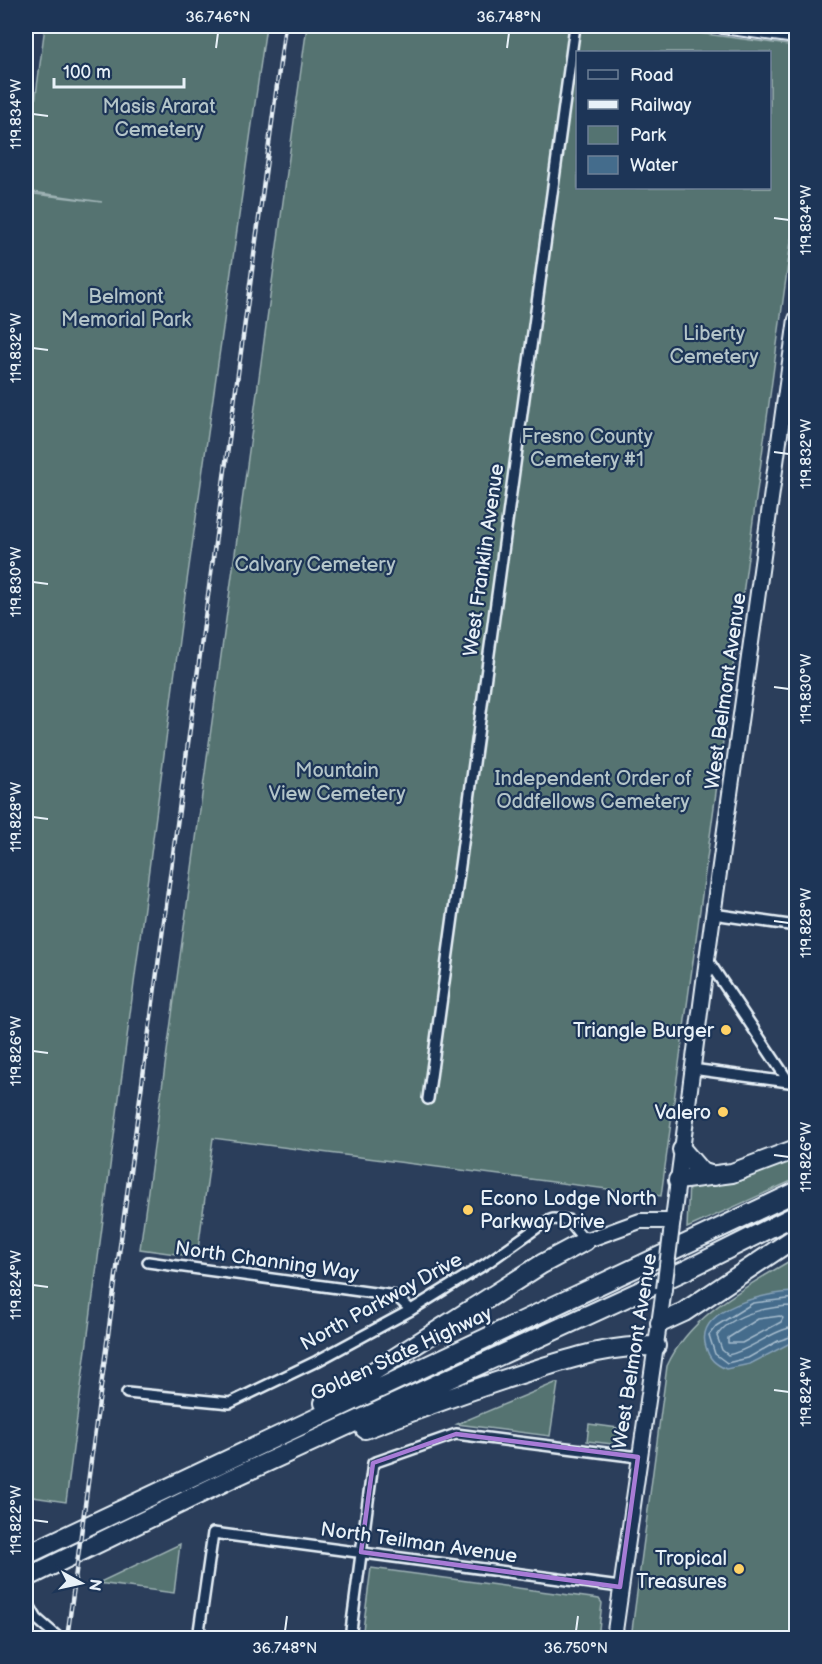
<svg xmlns="http://www.w3.org/2000/svg" width="822" height="1664" font-family="'Balsamiq Sans',sans-serif">
	<style>
		.green { fill: #547371; stroke: #9eb2b4; stroke-width: 1.5; fill-rule: evenodd }
		.water { fill: #446c8c; stroke: #86a1b7; stroke-width: 1.5 }
		.lines { fill: none; stroke-linecap: round; stroke-linejoin: round }
		.shore { stroke: #a6bccd; stroke-width: 1.5 }
		.street-casing { stroke: #e8f1f8; stroke-width: 14 }
		.secondary-casing { stroke: #e8f1f8; stroke-width: 18 }
		.highway-casing { stroke: #e8f1f8; stroke-width: 22 }
		.street { stroke: #1d3557; stroke-width: 9 }
		.secondary { stroke: #1d3557; stroke-width: 14 }
		.highway { stroke: #1d3557; stroke-width: 18 }
		.rail-casing { stroke: #e8f1f8; stroke-width: 4.5 }
		.rail { stroke: #1d3557; stroke-width: 2; stroke-dasharray: 7; stroke-linecap: butt }
		.secondary-bridge-casing { stroke: #e8f1f8; stroke-width: 18; stroke-linecap: butt }
		.secondary-bridge { stroke: #1d3557; stroke-width: 14 }
		.marked { fill: none; stroke: #a77bd6; stroke-width: 4.5; stroke-linejoin: round }
		.ticks { fill: none; stroke: #e8f1f8; stroke-width: 2 }
		.poi-dot { fill: #ffd166; stroke: #1d3557; stroke-width: 2 }
		.labels { text-anchor: middle; stroke-width: 4.5; stroke-linejoin: round; paint-order: stroke }
		.park-label { font-size: 20px; fill: #b4c5c9; stroke: #1d3557 }
		.street-label { font-size: 20px; fill: #e8f1f8; stroke: #1d3557 }
		.poi-label { font-size: 20px; fill: #e8f1f8; stroke: #1d3557; text-anchor: end }
		.neatline { fill: none; stroke: #e8f1f8; stroke-width: 2 }
		.ticks-label { font-size: 15px; text-anchor: middle; fill: #e8f1f8 }
	</style>
	<rect width="100%" height="100%" fill="#2b3e5b"/>
	<filter id="ink" filterUnits="userSpaceOnUse"><feTurbulence type="fractalNoise" baseFrequency=".0167" numOctaves="2"/><feDisplacementMap in="SourceGraphic" scale="12" xChannelSelector="R" yChannelSelector="G"/><feConvolveMatrix kernelMatrix="1 2 1 2 8 2 1 2 1" color-interpolation-filters="sRGB"/></filter>
	<g filter="url(#ink)">
		<path class="green" d="M45,26H266L184,602L66,1502L26,1496V193L102,202L26,191V171Z
			M307,26H646L796,46V205L661,1196L213,1138L197,1257L140,1249ZM578,52H770V188H578Z
			M796,1152V1179L687,1228L689,1182Z
			M796,1257V1638H631L667,1366C691,1313 749,1286 796,1257Z
			M555,1383H558L550,1436L457,1424Z
			M589,1424L625,1429L621,1445L587,1441Z
			M180,1544L174,1593L98,1583Z
			M371,1568L599,1599L602,1603L598,1638H362Z"/>
		<path class="water" d="M796,1292V1340L750,1364L726,1369C715,1364 709,1359 706,1347C693,1308 769,1292 796,1292Z"/>
		<g class="lines">
			<path class="shore" d="M796,1298L753,1303L716,1326L709,1335L715,1354L727,1363L748,1358L778,1341L796,1335
				M796,1306C771,1306 732,1313 717,1336L722,1350L728,1355C752,1350 773,1329 796,1327
				M780,1316L783,1318L781,1322L742,1343H728V1338L758,1319Z"/>
			<defs>
				<path id="street" d="M713,914L796,926
					M707,959L789,1082
					M692,1069L796,1083
					M428,1099L575,26
					M148,1262L396,1296L411,1310
					M127,1393L230,1403L317,1361L411,1310L487,1263L545,1222L553,1219L568,1220L585,1241
					M26,1600L37,1619L59,1638
					M198,1638L213,1533L620,1587
					M350,1638L373,1463L456,1434L638,1457"/>
				<path id="secondary" d="M723,26L796,36
					M671,1234L707,959L796,319
					M585,1241L640,1221H673
					M614,1638L664,1289"/>
				<path id="highway" d="M682,1150L701,1172L714,1176
					M678,1180L732,1173L796,1149
					M660,1323L684,1312L796,1237
					M324,1403L542,1264L585,1241
					M365,1429C421,1408 477,1387 534,1370C579,1356 608,1346 656,1346
					M26,1555L796,1192
					M26,1578L228,1480L686,1270L796,1215"/>
			</defs>
			<use href="#street" class="street-casing"/>
			<use href="#secondary" class="secondary-casing"/>
			<use href="#highway" class="highway-casing"/>
			<use href="#street" class="street"/>
			<use href="#secondary" class="secondary"/>
			<use href="#highway" class="highway"/>
			<defs>
				<path id="rail" d="M67,1638L285,26"/>
			</defs>
			<use href="#rail" class="rail-casing"/>
			<use href="#rail" class="rail"/>
			<defs>
				<path id="secondary-bridge" d="M664,1289L671,1234"/>
			</defs>
			<use href="#secondary-bridge" class="secondary-bridge-casing"/>
			<use href="#secondary-bridge" class="secondary-bridge"/>
		</g>
	</g>
	<path class="marked" d="M456,1434L638,1457L620,1587L361,1552L373,1463Z"/>
	<path class="ticks" d="M216,48L218,33M507,48L509,33M33,114L48,116M774,218L789,220M33,348L48,350M774,452L789,454M33,582L48,584M774,687L789,689M33,817L48,819M774,921L789,923M33,1051L48,1053M774,1155L789,1157M33,1285L48,1287M774,1390L789,1392M33,1520L48,1522M285,1631L287,1616M576,1631L578,1616"/>
	<g class="poi-dot">
		<circle cx="726" cy="1030" r="6"/>
		<circle cx="723" cy="1112" r="6"/>
		<circle cx="468" cy="1210" r="6"/>
		<circle cx="739" cy="1569" r="6"/>
	</g>
	<g class="labels">
		<g class="park-label">
			<text x="159" y="113">Masis Ararat<tspan x="159" dy="23">Cemetery</tspan></text>
			<text x="126" y="303">Belmont<tspan x="126" dy="23">Memorial Park</tspan></text>
			<text x="714" y="340">Liberty<tspan x="714" dy="23">Cemetery</tspan></text>
			<text x="587" y="443">Fresno County<tspan x="587" dy="23">Cemetery #1</tspan></text>
			<text x="315" y="571">Calvary Cemetery</text>
			<text x="337" y="777">Mountain<tspan x="337" dy="23">View Cemetery</tspan></text>
			<text x="593" y="785">Independent Order of<tspan x="593" dy="23">Oddfellows Cemetery</tspan></text>
		</g>
		<g class="street-label">
			<text transform="translate(483 560) rotate(-82)" y="7">West Franklin Avenue</text>
			<text transform="translate(725 691) rotate(-82)" y="7">West Belmont Avenue</text>
			<text transform="translate(267 1260) rotate(8)" y="7">North Channing Way</text>
			<text transform="translate(381 1301) rotate(-29)" y="7">North Parkway Drive</text>
			<text transform="translate(634 1351) rotate(-81)" y="7">West Belmont Avenue</text>
			<text transform="translate(401 1353) rotate(-25)" y="7">Golden State Highway</text>
			<text transform="translate(419 1542) rotate(8)" y="7">North Teilman Avenue</text>
		</g>
		<g class="poi-label">
			<text x="714" y="1037">Triangle Burger</text>
			<text x="711" y="1119">Valero</text>
			<text x="480" y="1205" text-anchor="start">Econo Lodge North<tspan x="480" dy="23">Parkway Drive</tspan></text>
			<text x="727" y="1565">Tropical<tspan x="727" dy="23">Treasures</tspan></text>
		</g>
	</g>
	<rect width="822" height="1664" fill="none" stroke="#1d3557" stroke-width="66"/>
	<rect x="576" y="51" width="195" height="138" fill="#1d3557" stroke="#6e8097" stroke-width="1.5"/>
	<rect x="588" y="70" width="30" height="9" fill="#1d3557" stroke="#6e8097" stroke-width="1.5"/>
	<text x="630" y="81" font-size="18" fill="#e8f1f8">Road</text>
	<rect x="588" y="100" width="30" height="9" fill="#e8f1f8" stroke="#6e8097" stroke-width="1.5"/>
	<text x="630" y="111" font-size="18" fill="#e8f1f8">Railway</text>
	<rect x="588" y="126" width="30" height="18" fill="#547371" stroke="#6e8097" stroke-width="1.5"/>
	<text x="630" y="141" font-size="18" fill="#e8f1f8">Park</text>
	<rect x="588" y="156" width="30" height="18" fill="#446c8c" stroke="#6e8097" stroke-width="1.5"/>
	<text x="630" y="171" font-size="18" fill="#e8f1f8">Water</text>
	<g transform="translate(81 1583) rotate(98)" stroke="#1d3557" stroke-width="4.5" paint-order="stroke">
	<path d="M0-4.5L10 22L0 15L-10 22Z" fill="#e8f1f8"/>
	<text y="-9" font-size="16" font-weight="bold" text-anchor="middle" fill="#e8f1f8">N</text>
	</g>
	<path d="M54 78v9h130v-9" fill="none" stroke="#e8f1f8" stroke-width="3"/>
	<text x="63" y="78" font-size="18" fill="#e8f1f8" stroke="#1d3557" stroke-width="4.5" paint-order="stroke">100 m</text>
	<rect x="33" y="33" width="756" height="1598" class="neatline"/>
	<g class="ticks-label">
		<text x="218" y="22">36.746°N</text>
		<text x="509" y="22">36.748°N</text>
		<text transform="translate(16 114) rotate(-90)" y="5">119.834°W</text>
		<text transform="translate(806 220) rotate(-90)" y="5">119.834°W</text>
		<text transform="translate(16 348) rotate(-90)" y="5">119.832°W</text>
		<text transform="translate(806 454) rotate(-90)" y="5">119.832°W</text>
		<text transform="translate(16 582) rotate(-90)" y="5">119.830°W</text>
		<text transform="translate(806 689) rotate(-90)" y="5">119.830°W</text>
		<text transform="translate(16 817) rotate(-90)" y="5">119.828°W</text>
		<text transform="translate(806 923) rotate(-90)" y="5">119.828°W</text>
		<text transform="translate(16 1051) rotate(-90)" y="5">119.826°W</text>
		<text transform="translate(806 1157) rotate(-90)" y="5">119.826°W</text>
		<text transform="translate(16 1285) rotate(-90)" y="5">119.824°W</text>
		<text transform="translate(806 1392) rotate(-90)" y="5">119.824°W</text>
		<text transform="translate(16 1520) rotate(-90)" y="5">119.822°W</text>
		<text x="285" y="1653">36.748°N</text>
		<text x="576" y="1653">36.750°N</text>
	</g>
</svg>
